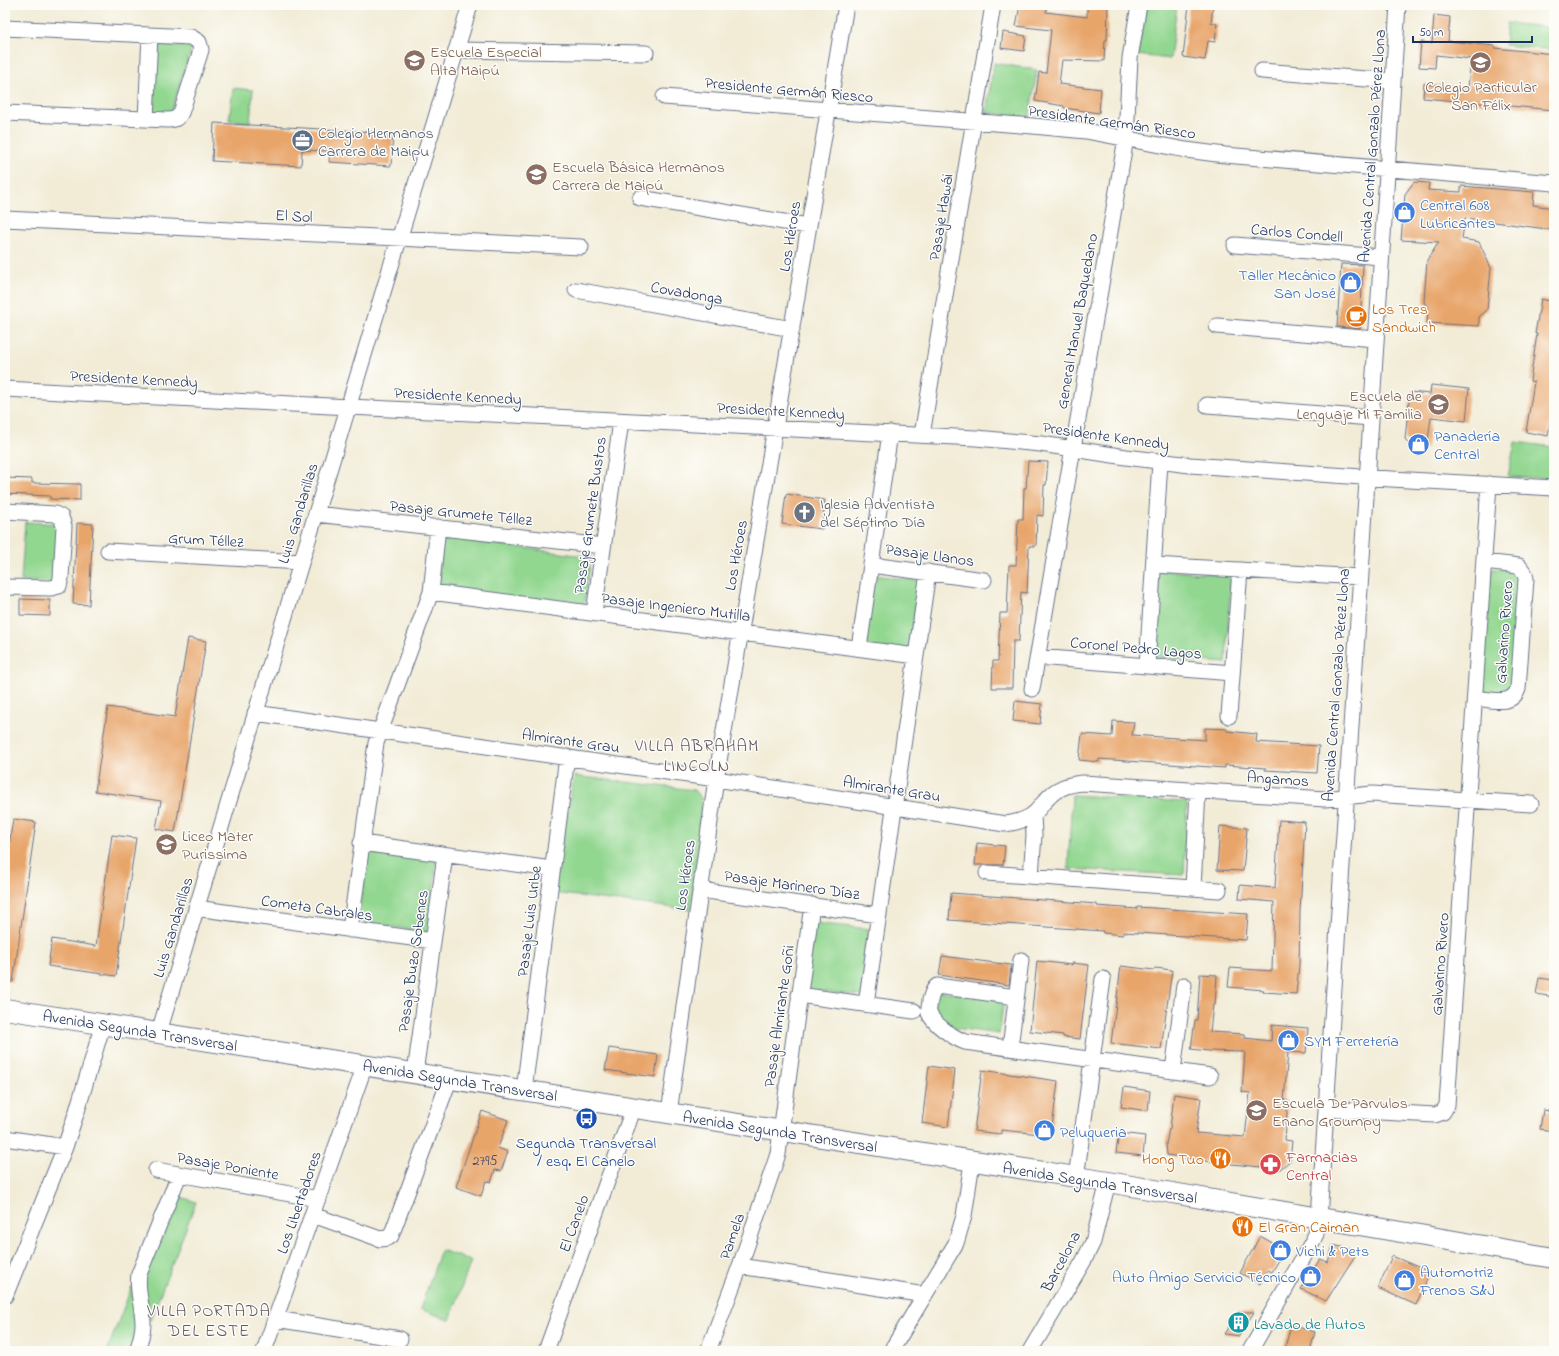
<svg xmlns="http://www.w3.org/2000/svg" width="1559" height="1356" font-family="'Indie Flower',sans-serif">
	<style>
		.green { fill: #92d790; stroke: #568377 }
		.building { fill: #e8a56b }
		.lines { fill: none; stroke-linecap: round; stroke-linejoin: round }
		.minor-casing { stroke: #667188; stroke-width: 17 }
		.major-casing { stroke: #667188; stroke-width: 22 }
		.minor { stroke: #fff; stroke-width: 15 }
		.major { stroke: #fff; stroke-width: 20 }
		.labels { text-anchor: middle; stroke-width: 3; stroke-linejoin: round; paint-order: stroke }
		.number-label { font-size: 14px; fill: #4e4c61 }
		.education-label { font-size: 16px; fill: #785e54; stroke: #fdfcf7; text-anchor: start }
		.street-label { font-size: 16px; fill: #1b2f5e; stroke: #fdfcf7 }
		.service-label { font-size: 16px; fill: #4e5e75; stroke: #fdfcf7; text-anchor: start }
		.shop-label { font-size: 16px; fill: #366cbe; stroke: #fdfcf7; text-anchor: start }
		.food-label { font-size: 16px; fill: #c56008; stroke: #fdfcf7; text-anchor: start }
		.worship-label { font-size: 16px; fill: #5b616d; stroke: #fdfcf7; text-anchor: start }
		.transit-label { font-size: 16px; fill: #164399; stroke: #fdfcf7 }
		.health-label { font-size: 16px; fill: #be3a42; stroke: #fdfcf7; text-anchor: start }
		.culture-label { font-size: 16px; fill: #0d838f; stroke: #fdfcf7; text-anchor: start }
		.neighbourhood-label { font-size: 17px; letter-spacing: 1px; fill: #635863; stroke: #fdfcf7 }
	</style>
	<rect width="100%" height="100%" fill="#fdfcf7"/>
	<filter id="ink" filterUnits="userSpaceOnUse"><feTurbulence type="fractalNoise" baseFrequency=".025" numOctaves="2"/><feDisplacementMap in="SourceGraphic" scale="8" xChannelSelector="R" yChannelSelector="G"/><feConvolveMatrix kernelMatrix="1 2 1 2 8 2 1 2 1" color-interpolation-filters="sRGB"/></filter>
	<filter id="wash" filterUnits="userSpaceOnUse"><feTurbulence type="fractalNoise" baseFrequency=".012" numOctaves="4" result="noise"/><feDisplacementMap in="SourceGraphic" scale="16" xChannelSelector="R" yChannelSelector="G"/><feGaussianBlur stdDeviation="0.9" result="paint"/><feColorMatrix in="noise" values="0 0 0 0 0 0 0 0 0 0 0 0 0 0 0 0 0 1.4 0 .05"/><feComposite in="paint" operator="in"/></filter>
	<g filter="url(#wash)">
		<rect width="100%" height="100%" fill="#f2ecd7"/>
		<path class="green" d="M1145,5H1177L1170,59L1138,55Z
			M1507,23L1554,28V50L1505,45Z
			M154,45L192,47L170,116L149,115Z
			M994,63L1037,70L1029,119L986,112Z
			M233,88L253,90L250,122L229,120Z
			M1515,442L1554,447L1551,472L1545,478L1508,477Z
			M25,522L59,524L56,583L21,581Z
			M442,537L591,557L584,607L437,590Z
			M1493,569L1512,570L1521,582L1513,689L1507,694L1484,693L1479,685L1487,576Z
			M1156,570L1231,575L1226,663L1150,657Z
			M874,575L919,581L909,651L864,646Z
			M574,776L694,790L702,799L691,910L553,893Z
			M1072,795L1187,802L1184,875L1068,869Z
			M368,849L437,858L428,932L358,922Z
			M814,923L870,929L862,996L806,990Z
			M936,991L1004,999L999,1034L948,1027L934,1011Z
			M176,1195L196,1202L150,1321L142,1282Z
			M441,1250L471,1261L450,1320L420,1309Z
			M132,1286L140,1326L130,1351H107Z"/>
		<g id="blocks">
			<path class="building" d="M1020,5H1047L1046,12L1087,17V5H1108L1107,40H1105L1104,61L1062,60L1059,84L1101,89L1099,113L1064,108V106L1035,101L1039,72L1046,73L1051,30L1016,26Z
				M1189,5H1213L1211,23L1217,24L1215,42L1208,41L1205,60L1183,57Z
				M1434,15L1450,17L1448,41L1495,46V48L1554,54V110L1423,98L1424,84L1468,88L1471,59L1436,55L1435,68L1419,67L1421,42L1432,43Z
				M1003,32L1026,36L1024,51L1001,48Z
				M214,123L393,133L391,166L329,162L330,151L302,150L301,166L212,161Z
				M1414,182L1429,183L1428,190L1461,192V186L1534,192L1533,205L1554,208V230L1465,218L1462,239L1479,242L1491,268L1487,310L1479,317V326L1427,323L1428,309L1424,302L1427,260L1439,242L1401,240L1405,194Z
				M1341,264L1363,265L1360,329L1337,327Z
				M1541,299L1554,302V372L1550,401L1553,402L1548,436L1526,432L1534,382L1530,381L1537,334H1535Z
				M1431,385L1469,389L1466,421L1431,417L1427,448L1412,447L1405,439L1410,392L1430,394Z
				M1028,461L1048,462L1046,485H1044L1043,516L1037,515L1036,546H1029L1027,593L1021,592L1019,641H1013L1012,688H992L993,661H998L1000,613H1007L1009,565H1016L1018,519H1023L1024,488H1026Z
				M5,478L32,479V483L80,484V500L50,499V496L5,494Z
				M786,494L825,500L822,529L782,524Z
				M77,523L93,524L89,605L73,604Z
				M20,599L50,600V616L20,615Z
				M188,638L206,641L175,832L156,829L161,801L95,791L108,707L175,717Z
				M1015,701L1042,704L1040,724L1013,721Z
				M1113,721L1134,722L1132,735L1205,740V728L1227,729V731L1257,734L1256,742L1319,746L1317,773L1265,770L1266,768L1225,765V768L1099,759V762L1079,760L1082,734L1112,736Z
				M13,819L36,822L13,982L5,981V872Z
				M1279,820L1305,822L1300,912L1299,965L1296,994L1263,992L1264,990L1228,987L1230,968L1272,971L1274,902L1239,899L1240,885L1275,888Z
				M1220,826L1247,828L1243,871L1217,870Z
				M112,835L136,838L116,976L48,966L52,939L96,946Z
				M977,843L1005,846L1003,865H975Z
				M951,893L1097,904V906L1137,909V907L1248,914L1246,940L1123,932V935L1103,933V931L949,920Z
				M942,956L1011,965L1009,985L939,975Z
				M1037,961L1072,965V963L1089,965L1080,1039L1063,1037V1035L1030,1031Z
				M1121,966L1154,970L1155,968L1172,970L1161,1049L1111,1043Z
				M1200,974L1217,975L1215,1005H1213L1210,1032L1245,1034V1038L1271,1041L1272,1025L1308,1028L1306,1053L1288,1052L1284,1101H1288L1285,1140L1292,1141L1290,1161L1280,1169L1212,1162L1167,1155L1166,1144L1169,1129H1170L1174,1094L1201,1098L1196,1133L1245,1137L1250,1093L1242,1092L1245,1052L1208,1051L1191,1049L1195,1020H1197Z
				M1539,978L1554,980V997L1536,994Z
				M609,1048L658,1055L655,1077L605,1070Z
				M929,1066L955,1070L948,1127L922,1123Z
				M982,1070L1058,1081L1051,1135L1001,1130V1134L974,1131Z
				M1124,1087L1150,1091L1148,1111L1121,1107Z
				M1543,1110L1554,1112V1131L1540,1129Z
				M482,1111L508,1120L498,1148L508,1152L501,1171L495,1170L491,1182L486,1181L481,1196L456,1187Z
				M1119,1133L1145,1136L1143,1156L1116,1153Z
				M1260,1236L1285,1250L1272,1272L1268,1270L1260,1284L1240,1273Z
				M1333,1245L1358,1251L1326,1301L1301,1289L1320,1259L1328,1262Z
				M1392,1256L1430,1272L1416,1305L1378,1288Z
				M1238,1312H1254L1239,1336L1224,1334Z
				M1291,1325L1315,1332L1310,1351H1284Z"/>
		</g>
	</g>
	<g filter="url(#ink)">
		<use href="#blocks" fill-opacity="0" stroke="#667188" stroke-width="1"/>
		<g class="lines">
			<defs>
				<path id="minor" d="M5,28L191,37L199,42L201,50L182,110C180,117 175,120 168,120L5,113
					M456,50L646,53
					M1262,71L1393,81
					M664,97L1033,126L1086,131L1186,150L1225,155L1554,183
					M146,119L150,35
					M640,198L808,226
					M5,219L581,247
					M1235,245L1381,257
					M576,290L792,329
					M1217,326L1376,339
					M5,389L330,406L976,438L1041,444L1126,457L1190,465L1391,479L1554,488
					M1207,405L1371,418
					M922,435L993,5
					M5,511L55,514L61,517L64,526L61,578L59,586L51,588L5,587
					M316,514L603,546
					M108,551L301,562
					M871,565L984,580
					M1154,565L1360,577
					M431,592L916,656
					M594,613L621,421
					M859,648L890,433
					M1038,657L1232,673
					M1147,666L1160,462
					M1032,689L1126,138L1130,58L1139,5
					M1475,698C1489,699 1512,707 1518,689L1526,579L1525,574L1519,566L1484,562
					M255,713L716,779L1005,824C1015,823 1025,820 1034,814C1039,809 1042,804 1047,799C1056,788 1069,784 1083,783L1325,799L1372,794L1531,804
					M1229,716L1240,570
					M361,843L552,869
					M987,873L1219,890
					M1031,876L1034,835L1033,814
					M1193,888L1198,791
					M700,890L879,915
					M196,908L433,941
					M350,930L376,743L431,592L438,527
					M799,995L914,1011
					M1016,997L937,986C932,990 932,995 930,1000C930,1004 928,1009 929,1013C933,1024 954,1038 965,1042L1210,1076
					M866,1004L928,572
					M159,1032L470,5
					M1010,1048L1021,960
					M1173,1071L1184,985
					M415,1073L445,855
					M524,1090L567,757
					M1326,1109L1435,1115L1443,1112L1447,1105L1489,484
					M669,1113L716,779L846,5
					M5,1138L65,1147
					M156,1170L318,1199
					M1076,1178L1103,979
					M313,1215L380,1239L387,1238L391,1236L450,1078
					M740,1266L925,1295
					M5,1296L65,1147L77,1111L103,1024
					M276,1319L400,1339
					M137,1351C140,1342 143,1333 143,1324C143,1306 136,1291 139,1274L179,1175
					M264,1351L365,1065
					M546,1351L634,1107
					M708,1351L740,1266L778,1154L812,905
					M891,1351L956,1243L964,1216L972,1162
					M1030,1351L1083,1262L1093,1242L1108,1182
					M1250,1351L1311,1244L1316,1234L1319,1218L1398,5"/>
				<path id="major" d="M5,1009L1108,1182L1554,1258"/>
			</defs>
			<use href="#minor" class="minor-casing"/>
			<use href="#major" class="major-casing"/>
			<use href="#minor" class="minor"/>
			<use href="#major" class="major"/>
		</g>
	</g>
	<defs>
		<symbol id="school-disc" viewBox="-11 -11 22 22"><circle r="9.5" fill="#8d6e63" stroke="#fdfcf7"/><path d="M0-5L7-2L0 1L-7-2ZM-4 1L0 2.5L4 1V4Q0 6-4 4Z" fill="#fff"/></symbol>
		<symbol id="office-disc" viewBox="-11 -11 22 22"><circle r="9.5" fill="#5c6f8a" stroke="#fdfcf7"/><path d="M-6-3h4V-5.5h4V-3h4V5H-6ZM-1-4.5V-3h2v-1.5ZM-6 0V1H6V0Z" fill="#fff"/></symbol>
		<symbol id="shop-disc" viewBox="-11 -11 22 22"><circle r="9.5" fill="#3f7fe0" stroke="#fdfcf7"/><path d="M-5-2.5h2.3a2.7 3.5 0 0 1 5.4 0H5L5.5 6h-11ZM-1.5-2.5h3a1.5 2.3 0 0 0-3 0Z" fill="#fff"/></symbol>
		<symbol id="cafe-disc" viewBox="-11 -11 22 22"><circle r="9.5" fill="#e8710a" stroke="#fdfcf7"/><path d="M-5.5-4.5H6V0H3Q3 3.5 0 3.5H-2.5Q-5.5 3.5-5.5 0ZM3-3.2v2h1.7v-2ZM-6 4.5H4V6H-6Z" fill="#fff"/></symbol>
		<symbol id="church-disc" viewBox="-11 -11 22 22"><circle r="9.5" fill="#6b7280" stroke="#fdfcf7"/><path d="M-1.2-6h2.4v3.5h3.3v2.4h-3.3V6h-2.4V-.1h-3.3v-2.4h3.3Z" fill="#fff"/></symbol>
		<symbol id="bus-disc" viewBox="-11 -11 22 22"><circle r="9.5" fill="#1a4fb4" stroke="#fdfcf7"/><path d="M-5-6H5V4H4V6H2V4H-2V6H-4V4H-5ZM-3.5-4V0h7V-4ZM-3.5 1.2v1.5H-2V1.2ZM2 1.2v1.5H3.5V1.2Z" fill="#fff"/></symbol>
		<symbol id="restaurant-disc" viewBox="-11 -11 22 22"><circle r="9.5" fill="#e8710a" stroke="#fdfcf7"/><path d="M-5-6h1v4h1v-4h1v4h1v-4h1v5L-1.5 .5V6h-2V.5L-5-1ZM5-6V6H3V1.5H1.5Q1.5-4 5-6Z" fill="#fff"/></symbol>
		<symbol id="pharmacy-disc" viewBox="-11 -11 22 22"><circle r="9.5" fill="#e0444e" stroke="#fdfcf7"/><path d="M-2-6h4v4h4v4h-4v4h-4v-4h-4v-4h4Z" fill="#fff"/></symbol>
		<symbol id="building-disc" viewBox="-11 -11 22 22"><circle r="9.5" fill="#0f9aa8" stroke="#fdfcf7"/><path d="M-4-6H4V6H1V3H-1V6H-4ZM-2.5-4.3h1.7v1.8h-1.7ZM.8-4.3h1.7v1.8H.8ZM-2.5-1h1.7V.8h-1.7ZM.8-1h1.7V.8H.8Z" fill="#fff"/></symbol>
	</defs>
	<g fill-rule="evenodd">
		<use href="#school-disc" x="402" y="48" width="25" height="25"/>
		<use href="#school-disc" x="1468" y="50" width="25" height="25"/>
		<use href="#office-disc" x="290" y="128" width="25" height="25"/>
		<use href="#school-disc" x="524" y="162" width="25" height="25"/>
		<use href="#shop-disc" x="1392" y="200" width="25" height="25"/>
		<use href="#shop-disc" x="1338" y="270" width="25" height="25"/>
		<use href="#cafe-disc" x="1344" y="304" width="25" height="25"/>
		<use href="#school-disc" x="1426" y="392" width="25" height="25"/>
		<use href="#shop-disc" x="1406" y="432" width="25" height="25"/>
		<use href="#church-disc" x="792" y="500" width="25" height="25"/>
		<use href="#school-disc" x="154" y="832" width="25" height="25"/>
		<use href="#shop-disc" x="1276" y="1028" width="25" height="25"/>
		<use href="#school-disc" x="1244" y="1098" width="25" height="25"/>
		<use href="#bus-disc" x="574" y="1106" width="25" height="25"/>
		<use href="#shop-disc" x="1032" y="1118" width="25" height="25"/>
		<use href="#restaurant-disc" x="1208" y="1146" width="25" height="25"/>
		<use href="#pharmacy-disc" x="1258" y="1152" width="25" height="25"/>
		<use href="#restaurant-disc" x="1230" y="1214" width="25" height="25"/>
		<use href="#shop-disc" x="1268" y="1238" width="25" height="25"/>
		<use href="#shop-disc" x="1298" y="1264" width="25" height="25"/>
		<use href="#shop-disc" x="1392" y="1268" width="25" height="25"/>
		<use href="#building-disc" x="1226" y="1310" width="25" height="25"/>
	</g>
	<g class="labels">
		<g class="number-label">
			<text x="485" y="1165">2795</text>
		</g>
		<g class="education-label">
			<text x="430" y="57">Escuela Especial<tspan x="430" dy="18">Alta Maipú</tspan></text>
			<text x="1481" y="92" text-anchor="middle">Colegio Particular<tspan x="1481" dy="18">San Félix</tspan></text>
			<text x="552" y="172">Escuela Básica Hermanos<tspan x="552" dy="18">Carrera de Maipú</tspan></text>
			<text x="1422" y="401" text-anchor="end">Escuela de<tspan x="1422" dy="18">Lenguaje Mi Familia</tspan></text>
			<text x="182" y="841">Liceo Mater<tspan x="182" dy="18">Purissima</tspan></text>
			<text x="1272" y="1108">Escuela De Parvulos<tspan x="1272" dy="18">Enano Groumpy</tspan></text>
		</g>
		<g class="street-label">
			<text transform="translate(789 89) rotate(5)" y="6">Presidente Germán Riesco</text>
			<text transform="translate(1112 121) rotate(8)" y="6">Presidente Germán Riesco</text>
			<text transform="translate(1371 146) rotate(-86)" y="6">Avenida Central Gonzalo Pérez Llona</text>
			<text transform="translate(294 215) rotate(3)" y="6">El Sol</text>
			<text transform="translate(940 217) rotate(-81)" y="6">Pasaje Hawái</text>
			<text transform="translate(1297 232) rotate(5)" y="6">Carlos Condell</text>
			<text transform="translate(789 236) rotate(-81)" y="6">Los Héroes</text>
			<text transform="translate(687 292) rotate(10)" y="6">Covadonga</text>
			<text transform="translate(1076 321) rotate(-80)" y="6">General Manuel Baquedano</text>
			<text transform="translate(134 378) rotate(3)" y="6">Presidente Kennedy</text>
			<text transform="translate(458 395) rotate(3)" y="6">Presidente Kennedy</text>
			<text transform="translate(781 410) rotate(3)" y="6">Presidente Kennedy</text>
			<text transform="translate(1106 435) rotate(8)" y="6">Presidente Kennedy</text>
			<text transform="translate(461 512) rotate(6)" y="6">Pasaje Grumete Téllez</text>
			<text transform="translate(297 513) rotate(-73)" y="6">Luis Gandarillas</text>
			<text transform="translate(589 515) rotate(-82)" y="6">Pasaje Grumete Bustos</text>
			<text transform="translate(206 539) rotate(3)" y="6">Grum Téllez</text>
			<text transform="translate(930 554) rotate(8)" y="6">Pasaje Llanos</text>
			<text transform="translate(735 555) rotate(-80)" y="6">Los Héroes</text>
			<text transform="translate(676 606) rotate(7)" y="6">Pasaje Ingeniero Mutilla</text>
			<text transform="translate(1503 632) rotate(-86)" y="6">Galvarino Rivero</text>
			<text transform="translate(1136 647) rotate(5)" y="6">Coronel Pedro Lagos</text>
			<text transform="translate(1335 685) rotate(-86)" y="6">Avenida Central Gonzalo Pérez Llona</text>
			<text transform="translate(571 740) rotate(8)" y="6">Almirante Grau</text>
			<text transform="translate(1278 778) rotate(4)" y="6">Angamos</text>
			<text transform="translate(892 788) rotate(9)" y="6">Almirante Grau</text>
			<text transform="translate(684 875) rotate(-82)" y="6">Los Héroes</text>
			<text transform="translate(792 884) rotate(8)" y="6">Pasaje Marinero Díaz</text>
			<text transform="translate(317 907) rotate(8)" y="6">Cometa Cabrales</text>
			<text transform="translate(528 921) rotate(-83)" y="6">Pasaje Luis Uribe</text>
			<text transform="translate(172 927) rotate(-73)" y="6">Luis Gandarillas</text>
			<text transform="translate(412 961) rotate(-82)" y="6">Pasaje Buzo Sobenes</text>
			<text transform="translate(1439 964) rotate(-86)" y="6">Galvarino Rivero</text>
			<text transform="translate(778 1016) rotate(-82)" y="6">Pasaje Almirante Goñi</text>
			<text transform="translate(140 1030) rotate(9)" y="6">Avenida Segunda Transversal</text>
			<text transform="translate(460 1080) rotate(9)" y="6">Avenida Segunda Transversal</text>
			<text transform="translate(780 1131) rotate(9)" y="6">Avenida Segunda Transversal</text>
			<text transform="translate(228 1165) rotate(10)" y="6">Pasaje Poniente</text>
			<text transform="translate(1100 1182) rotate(9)" y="6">Avenida Segunda Transversal</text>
			<text transform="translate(298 1202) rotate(-71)" y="6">Los Libertadores</text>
			<text transform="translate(573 1223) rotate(-70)" y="6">El Canelo</text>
			<text transform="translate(731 1236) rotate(-71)" y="6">Pamela</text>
			<text transform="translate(1060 1261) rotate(-62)" y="6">Barcelona</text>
		</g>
		<g class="service-label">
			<text x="318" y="138">Colegio Hermanos<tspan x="318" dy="18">Carrera de Maipu</tspan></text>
		</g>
		<g class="shop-label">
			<text x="1420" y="210">Central 608<tspan x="1420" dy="18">Lubricantes</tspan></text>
			<text x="1336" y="280" text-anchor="end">Taller Mecánico<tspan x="1336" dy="18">San José</tspan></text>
			<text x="1434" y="441">Panadería<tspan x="1434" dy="18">Central</tspan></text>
			<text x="1304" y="1046">SYM Ferretería</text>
			<text x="1060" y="1137">Peluqueria</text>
			<text x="1296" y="1256">Vichi &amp; Pets</text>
			<text x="1420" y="1277">Automotriz<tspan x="1420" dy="18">Frenos S&amp;J</tspan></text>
			<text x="1296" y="1282" text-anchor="end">Auto Amigo Servicio Técnico</text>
		</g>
		<g class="food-label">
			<text x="1372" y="314">Los Tres<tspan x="1372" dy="18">Sandwich</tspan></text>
			<text x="1204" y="1164" text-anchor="end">Hong Tuo</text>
			<text x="1258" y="1232">El Gran Caiman</text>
		</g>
		<g class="worship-label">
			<text x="820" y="509">Iglesia Adventista<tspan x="820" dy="18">del Séptimo Día</tspan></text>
		</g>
		<g class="transit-label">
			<text x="586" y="1148">Segunda Transversal<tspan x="586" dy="18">/ esq. El Canelo</tspan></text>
		</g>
		<g class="health-label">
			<text x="1286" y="1162">Farmacias<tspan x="1286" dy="18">Central</tspan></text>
		</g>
		<g class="culture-label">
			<text x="1254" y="1329">Lavado de Autos</text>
		</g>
		<g class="neighbourhood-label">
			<text x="697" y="751">VILLA ABRAHAM<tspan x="697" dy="20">LINCOLN</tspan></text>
			<text x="209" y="1316">VILLA PORTADA<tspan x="209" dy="20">DEL ESTE</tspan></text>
		</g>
	</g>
	<rect width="1559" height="1356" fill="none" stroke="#fdfcf7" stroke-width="20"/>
	<path d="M1413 36v6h119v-6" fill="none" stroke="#1b2f5e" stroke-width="2"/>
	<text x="1419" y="36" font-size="12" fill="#1b2f5e" stroke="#fdfcf7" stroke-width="3" paint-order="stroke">50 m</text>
</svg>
